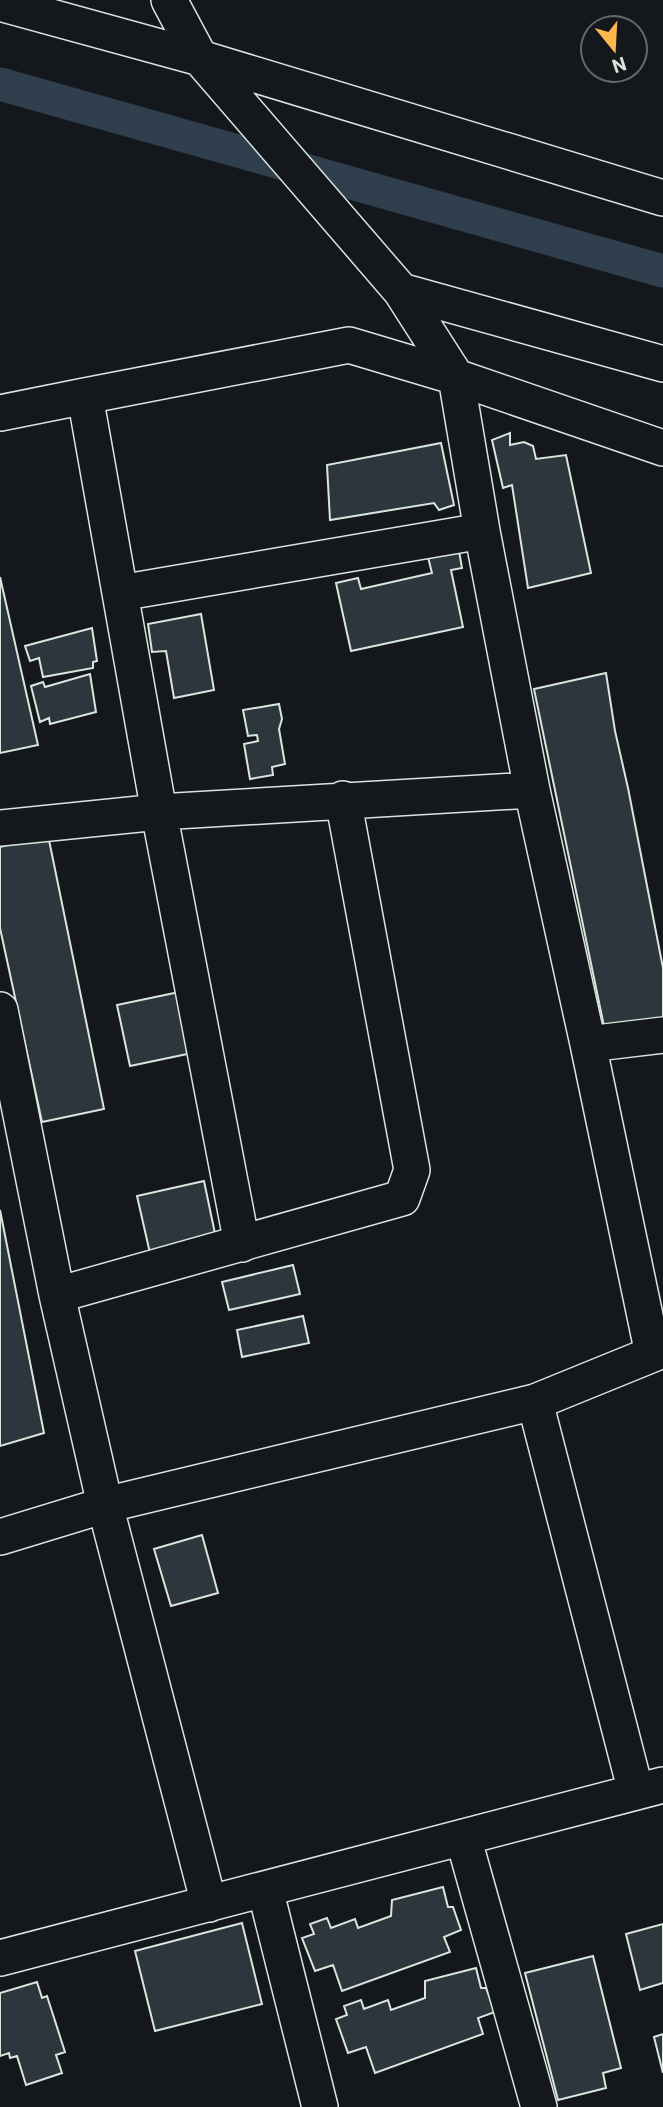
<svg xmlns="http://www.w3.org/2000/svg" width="663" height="2107" font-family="Roboto,sans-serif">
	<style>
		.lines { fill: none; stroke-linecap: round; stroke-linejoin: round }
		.canal { stroke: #2f3f4d; stroke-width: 33 }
		.building { fill: #2c363c; stroke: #d8e6dc; stroke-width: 2 }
		.minor-casing { stroke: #d8e6dc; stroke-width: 38 }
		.minor { stroke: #14181c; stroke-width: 35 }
	</style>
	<rect width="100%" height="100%" fill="#14181c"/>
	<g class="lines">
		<path class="canal" d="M0,84L663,271"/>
	</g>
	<path class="building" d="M510,433V445L524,442L533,446L536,459L566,455L591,573L528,588L512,485L503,488L492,440Z
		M441,443L454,505L439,510L434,503L330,520L327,465Z
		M459,551L462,568L451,570L463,627L351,651L336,583L358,578L361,589L432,573L428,557Z
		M0,577L38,745L0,753Z
		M201,614L214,690L174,698L166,651L152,652L148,624Z
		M92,628L97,661L93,662V668L43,677L39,658L30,661L25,646Z
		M606,673L615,731L628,788L663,968V1018L605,1031L534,689Z
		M90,674L96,712L50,724L49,718L40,722L31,686L43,682L45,687Z
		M279,704L282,719L279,729L285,764L272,767L273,775L250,779L244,744L258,741L257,735L248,736L243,710Z
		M48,835L104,1109L42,1122L0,928V847Z
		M184,991L197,1052L130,1066L117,1005Z
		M204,1181L218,1248L152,1262L137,1196Z
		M0,1210L44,1433L0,1446Z
		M293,1265L300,1294L229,1310L222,1282Z
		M303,1316L309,1343L242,1357L237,1330Z
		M202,1535L218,1593L171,1606L154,1549Z
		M443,1887L448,1907H453L461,1930L444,1937L450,1952L342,1991L333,1965L315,1971L302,1938L314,1934L310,1924L327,1918L331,1928L355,1919L358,1928L391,1916L392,1900Z
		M242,1923L262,2004L155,2031L135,1951Z
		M663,1924V1983L640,1990L626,1934Z
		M593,1956L621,2068L603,2073L606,2088L558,2100L525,1973Z
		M476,1968L481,1988H486L495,2012L478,2018L483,2034L375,2073L366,2047L348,2053L336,2019L347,2015L344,2006L361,2000L364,2009L388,2000L391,2010L425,1998V1981Z
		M37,1982L42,1998L47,1996L65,2052L56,2055L62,2073L26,2085L17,2056L10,2058L9,2053L0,2056V1993Z
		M663,2034V2073L654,2037Z"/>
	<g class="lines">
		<defs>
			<path id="minor" d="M169,0L200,58L401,291L456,377L663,448
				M0,3L200,58L663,198
				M401,291L663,364
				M0,413L85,396
				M120,593L85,396L349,345L456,377L482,531
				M0,828L159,812L532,790
				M0,1010L57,1295
				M242,1244L159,812L120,593L482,531L532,790L588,1044L663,1035
				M535,1402L653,1354L588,1044
				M0,1537L105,1505L535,1402L636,1792
				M463,1837L539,2107
				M265,1889L320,2107
				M209,1904L105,1505L57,1295L402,1198L412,1170L343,799
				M0,1958L663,1785"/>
		</defs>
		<use href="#minor" class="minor-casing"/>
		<use href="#minor" class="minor"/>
	</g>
	<g transform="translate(614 49) rotate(162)"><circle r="33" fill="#14181c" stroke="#626a69" stroke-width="2"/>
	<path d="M0-5L12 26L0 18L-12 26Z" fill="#ffb74d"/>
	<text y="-10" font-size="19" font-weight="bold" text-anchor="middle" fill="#d8e6dc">N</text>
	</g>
</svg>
